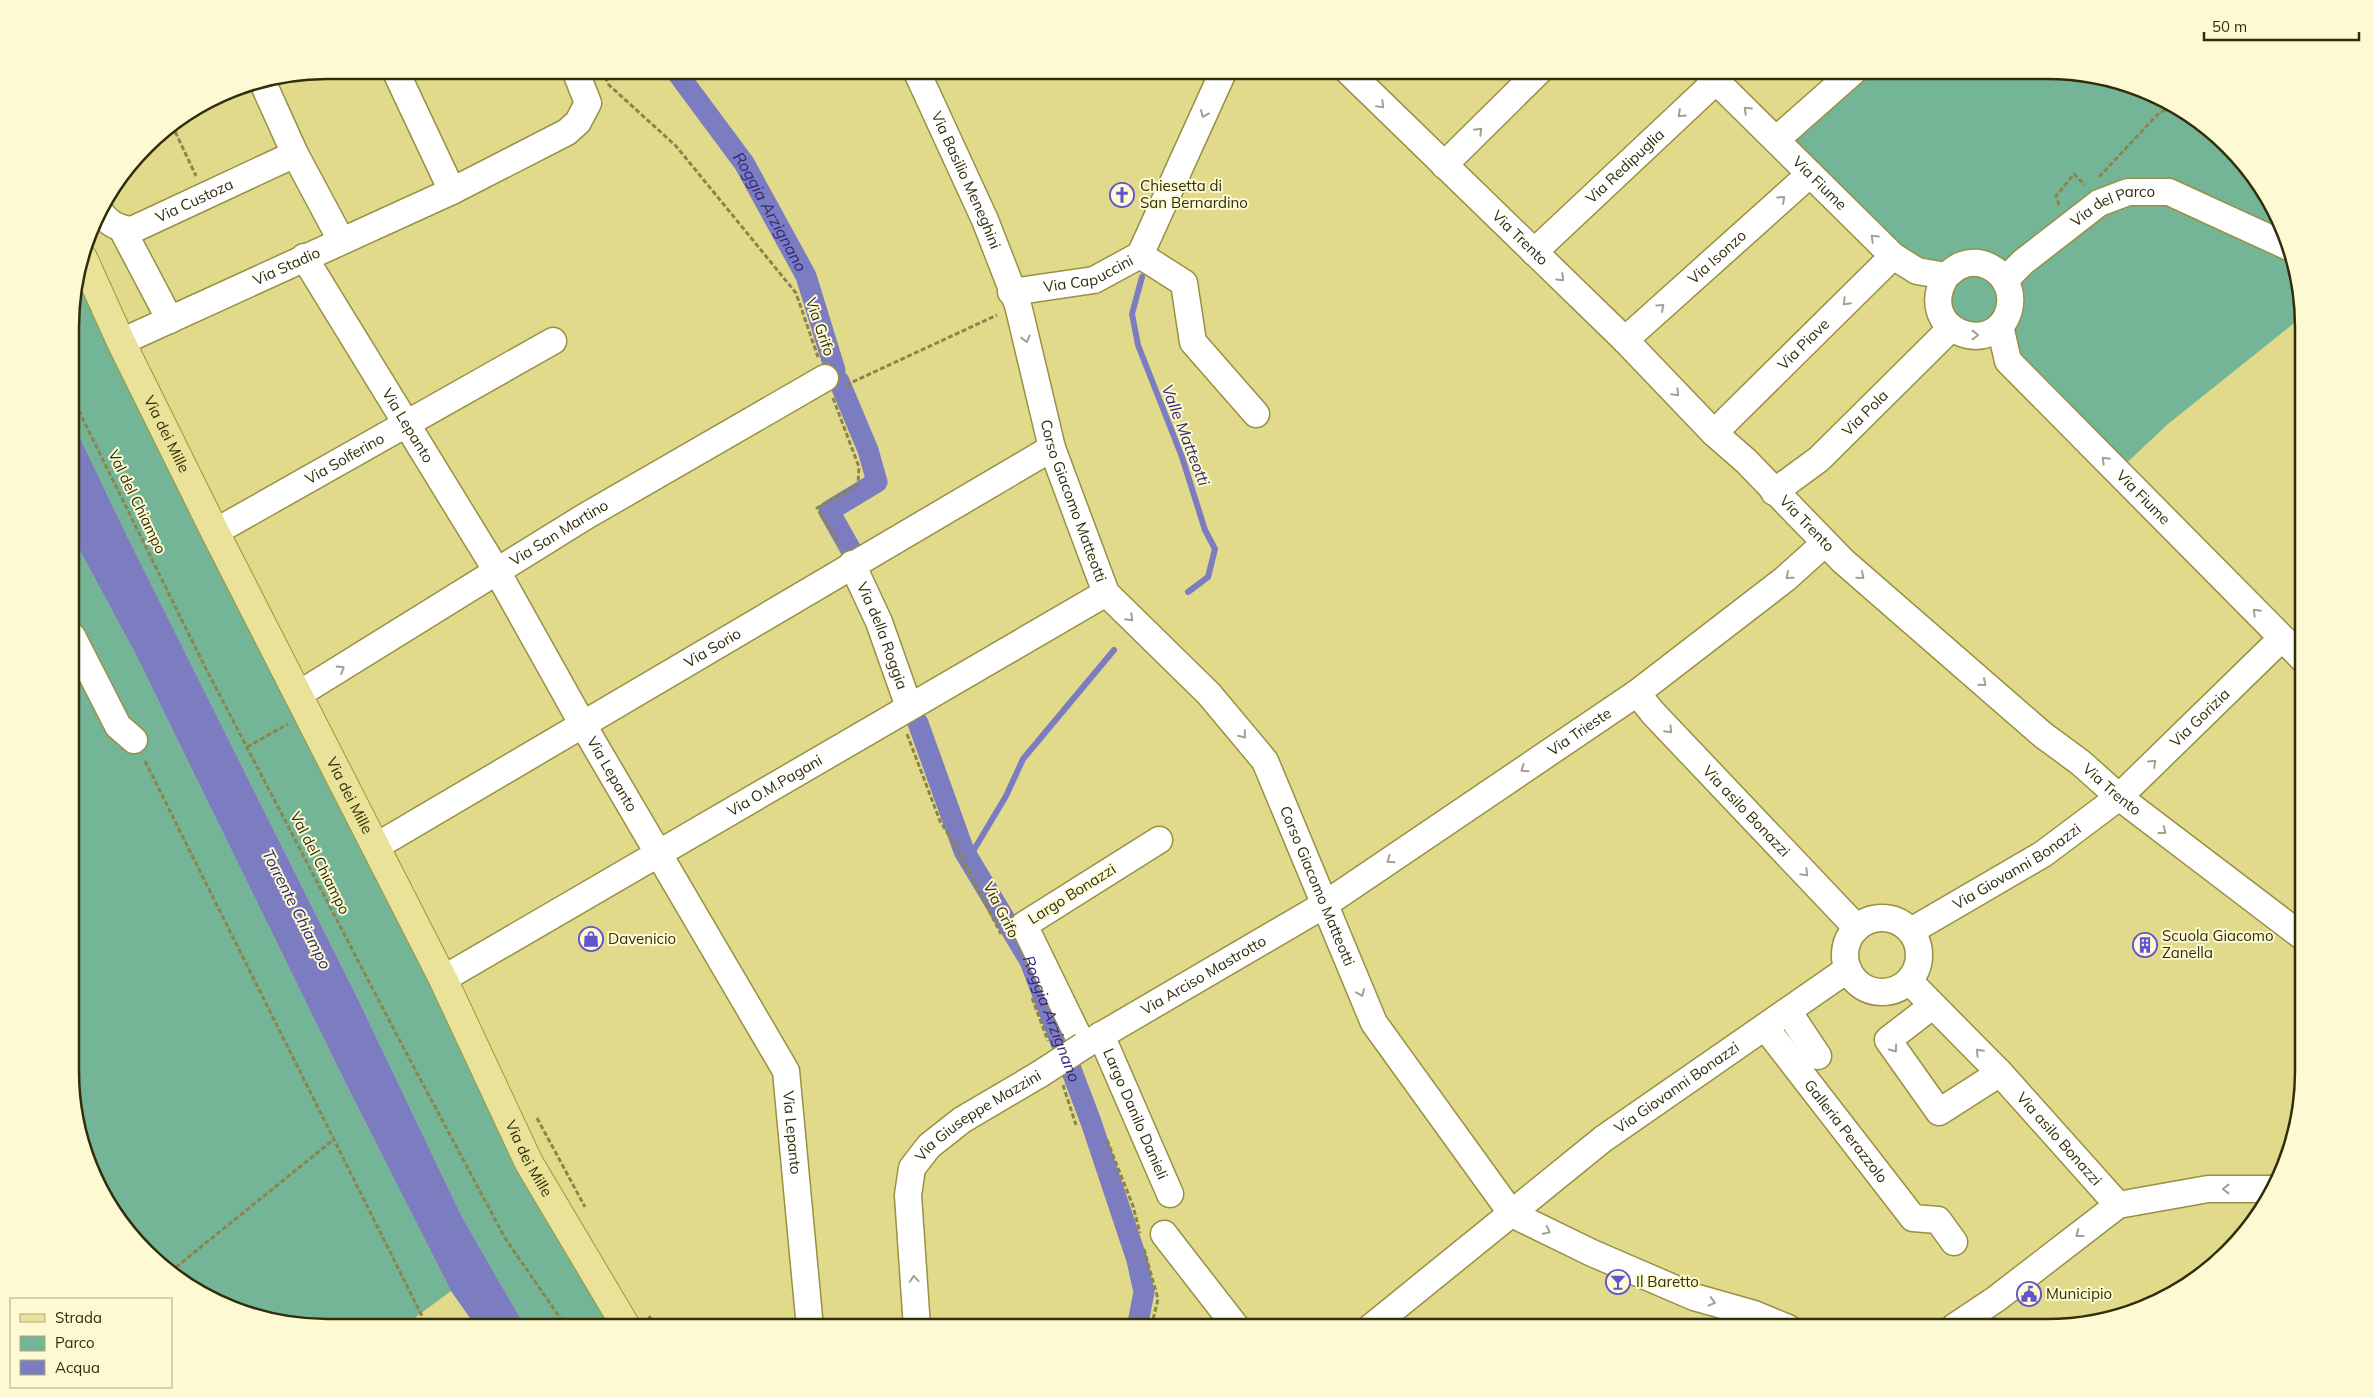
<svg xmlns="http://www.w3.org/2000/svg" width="2374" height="1398" font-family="Mulish,sans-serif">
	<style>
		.green { fill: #75b597 }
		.water { fill: #7c7cc1 }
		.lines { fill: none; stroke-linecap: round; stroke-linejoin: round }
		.stream { stroke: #7c7cc1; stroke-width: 6 }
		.canal { stroke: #7c7cc1; stroke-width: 21 }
		.minor-casing { stroke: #989042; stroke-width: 29 }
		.major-casing { stroke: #9e963a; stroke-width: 30 }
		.path { stroke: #8b854c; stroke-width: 3; stroke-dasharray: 5 2.5; stroke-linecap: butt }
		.minor { stroke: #fff; stroke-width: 26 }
		.major { stroke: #e9e298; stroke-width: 28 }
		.minor-bridge-casing { stroke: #989042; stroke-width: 29; stroke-linecap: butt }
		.minor-bridge { stroke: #fff; stroke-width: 26 }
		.oneway { stroke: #a2a091 }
		.labels { text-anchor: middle; stroke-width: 4; stroke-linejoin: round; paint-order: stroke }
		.street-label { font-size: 15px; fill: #302d0b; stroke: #fdfad3 }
		.poi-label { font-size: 15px; fill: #302d0b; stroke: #fdfad3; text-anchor: start }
		.water-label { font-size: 16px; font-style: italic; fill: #322678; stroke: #fdfad3 }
		.rim { fill: none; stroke: #302d0b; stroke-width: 2.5 }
	</style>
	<rect width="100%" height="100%" fill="#e2da8b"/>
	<path class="green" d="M1855,70H2047L2114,79L2176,105L2229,145L2261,184L2290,245L2303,316L2168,424L2117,472L2008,361L1893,256L1777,139Z
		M83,258L622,1328H526L462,1217L356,995L128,538L72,421V294Z
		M72,536L135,653L346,1084L451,1291L401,1328H327L260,1319L198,1293L145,1253L113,1214L84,1154L72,1104Z"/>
	<path class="water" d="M72,421L128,538L356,995L462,1217L526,1328H477L451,1291L346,1084L135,653L72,536Z"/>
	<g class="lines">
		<path class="stream" d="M1142,277L1132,314L1138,345L1182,457L1205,530L1215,549L1208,577L1188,592
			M972,853L1006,796L1023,759L1114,650"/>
		<g class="canal">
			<path id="s1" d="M675,70L744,163L806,276L835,370"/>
			<path d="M839,381L868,450L877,482L829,511L851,550"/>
			<path id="s2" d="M918,723L964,851L1030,961L1091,1122L1137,1260L1144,1292L1137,1328"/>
		</g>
		<defs>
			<g id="minor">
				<path d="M395,70L452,191"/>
				<path id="s3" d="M916,70L985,220L1018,305L1052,448L1106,593L1209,694L1265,761L1374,1023L1512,1214L1592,1253L1694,1297L1754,1314L1788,1328"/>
				<path id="s4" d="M1347,70L1625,340L1714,433L1746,461L1843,561L2043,735L2081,763L2119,797L2303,937"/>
				<path id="s5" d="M1705,70L1893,256L1917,271L1946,276C1951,272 1956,267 1962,265C1981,258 2001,269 2008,287C2011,295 2011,302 2009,310C1995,360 1913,331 1946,276"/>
				<path d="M263,83L295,154L341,240"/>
				<path d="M1777,139L1855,70"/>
				<path d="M1444,165L1540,70"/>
				<path id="s6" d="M99,210C108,223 116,228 132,230L295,154"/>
				<path d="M122,229L170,320"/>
				<path id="s7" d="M1534,252L1716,81"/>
				<path d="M1140,255L1184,283L1193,342L1256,414"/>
				<path id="s8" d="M304,257L498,573L583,725L786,1071L810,1328"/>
				<path id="s9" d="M2005,280L2023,262L2099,203L2128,192H2169L2291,248"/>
				<path id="s10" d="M1011,292L1094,280L1140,255L1224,70"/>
				<path id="s11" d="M2000,326L2008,361L2303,659"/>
				<path id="s12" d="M1625,340L1810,174"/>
				<path id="s13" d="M121,342L452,191L567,132L578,122L588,103L575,70"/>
				<path id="s14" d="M1714,433L1893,256"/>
				<path id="s15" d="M1774,492L1819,459L1951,328"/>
				<path id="s16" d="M215,532L553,341"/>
				<path id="s17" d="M852,564L879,622L909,707"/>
				<path d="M72,636L118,726L134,740"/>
				<path id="s18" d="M1637,693L1653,713L1857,928"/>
				<path id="s19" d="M299,694L586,516L825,378"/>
				<path id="s20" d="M1159,840L1024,925L1083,1046L1324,905L1637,693L1785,579L1825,543"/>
				<path id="s21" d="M375,847L1052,448"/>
				<circle cx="1882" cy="955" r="37"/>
				<path id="s22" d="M1911,931L2043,854L2119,797L2282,638"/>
				<path id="s23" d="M443,979L1106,593"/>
				<path id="s24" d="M1909,981L2000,1073L2118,1205"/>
				<path d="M1932,1006L1888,1040L1939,1112L2000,1073"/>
				<path d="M1788,1011L1818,1056"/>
				<path id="s25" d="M1765,1027L1913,1218L1938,1220L1954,1242"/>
				<path id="s26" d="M1101,1035L1170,1194"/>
				<path d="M1164,1234L1237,1328"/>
				<path d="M1954,1327L1996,1299L2118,1205L2208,1189H2274"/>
				<path id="s27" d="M917,1328L908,1195L912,1168L929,1146L962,1120L1040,1074"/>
				<path id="s28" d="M1370,1328L1603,1139L1848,969"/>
			</g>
			<g id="major">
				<path id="s29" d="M83,258L121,342L215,532L443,979L529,1163L627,1328"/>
			</g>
		</defs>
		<use href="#minor" class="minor-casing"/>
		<use href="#major" class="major-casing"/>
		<path class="path" d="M602,70L609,85L676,146L796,293L818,357
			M172,125L196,176
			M2099,177L2159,113L2176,105
			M2059,205L2056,196L2074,174L2085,185
			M846,385L997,315
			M72,397L203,663L402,1045L505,1238L567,1328
			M833,398L859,467L858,485L817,508L840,545
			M907,734L940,821L957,848L1001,934
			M247,747L288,724
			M145,761L428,1328
			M1032,998L1048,1041
			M1063,1085L1076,1125
			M537,1118L585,1207
			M1107,1140L1133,1206L1140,1233
			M1144,1249L1158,1299L1151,1328
			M170,1272L333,1140
			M649,1316L657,1328
			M415,1328L424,1322"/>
		<use href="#minor" class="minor"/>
		<use href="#major" class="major"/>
		<defs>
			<path id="minor-bridge" d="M1040,1074L1083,1046"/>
		</defs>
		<use href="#minor-bridge" class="minor-bridge-casing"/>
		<use href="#minor-bridge" class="minor-bridge"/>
	</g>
	<defs><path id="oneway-chevron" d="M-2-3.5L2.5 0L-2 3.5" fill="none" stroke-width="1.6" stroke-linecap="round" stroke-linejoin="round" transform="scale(1.25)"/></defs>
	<g class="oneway">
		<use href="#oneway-chevron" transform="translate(1381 105) rotate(45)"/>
		<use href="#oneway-chevron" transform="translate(1747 110) rotate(-136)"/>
		<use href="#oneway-chevron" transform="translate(1204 114) rotate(114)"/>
		<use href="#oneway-chevron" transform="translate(1681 114) rotate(137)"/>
		<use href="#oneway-chevron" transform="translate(1479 131) rotate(-45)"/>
		<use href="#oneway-chevron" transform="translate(1782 199) rotate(-42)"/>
		<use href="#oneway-chevron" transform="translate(1874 238) rotate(-136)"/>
		<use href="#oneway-chevron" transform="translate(1561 278) rotate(44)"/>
		<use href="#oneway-chevron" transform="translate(1846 302) rotate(135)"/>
		<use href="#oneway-chevron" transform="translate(1661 307) rotate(-42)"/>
		<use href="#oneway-chevron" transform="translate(1975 335)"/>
		<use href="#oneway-chevron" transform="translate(1026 339) rotate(76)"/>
		<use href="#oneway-chevron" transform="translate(1676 393) rotate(46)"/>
		<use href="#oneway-chevron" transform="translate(2105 460) rotate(-135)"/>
		<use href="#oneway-chevron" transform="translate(1789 576) rotate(139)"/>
		<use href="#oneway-chevron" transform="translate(1861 576) rotate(41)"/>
		<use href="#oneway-chevron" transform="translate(2256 612) rotate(-135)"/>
		<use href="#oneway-chevron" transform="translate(1130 618) rotate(45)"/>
		<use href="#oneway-chevron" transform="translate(341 669) rotate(-32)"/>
		<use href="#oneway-chevron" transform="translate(1983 683) rotate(41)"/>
		<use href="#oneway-chevron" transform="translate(1669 730) rotate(46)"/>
		<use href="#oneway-chevron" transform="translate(1243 735) rotate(51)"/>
		<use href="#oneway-chevron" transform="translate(2153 763) rotate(-44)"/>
		<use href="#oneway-chevron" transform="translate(1524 769) rotate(146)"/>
		<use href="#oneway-chevron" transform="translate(2163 831) rotate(37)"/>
		<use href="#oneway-chevron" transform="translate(1390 860) rotate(146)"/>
		<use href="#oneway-chevron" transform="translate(1805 873) rotate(46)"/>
		<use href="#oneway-chevron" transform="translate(1361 993) rotate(67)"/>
		<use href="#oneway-chevron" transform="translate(1894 1049) rotate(55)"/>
		<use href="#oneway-chevron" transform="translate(1979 1052) rotate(-135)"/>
		<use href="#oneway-chevron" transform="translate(2226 1189) rotate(180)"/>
		<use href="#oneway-chevron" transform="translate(1547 1231) rotate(26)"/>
		<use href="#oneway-chevron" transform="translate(2079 1234) rotate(142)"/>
		<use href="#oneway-chevron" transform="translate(914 1279) rotate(-94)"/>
		<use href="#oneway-chevron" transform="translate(1712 1302) rotate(15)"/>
	</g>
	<defs>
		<symbol id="church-ring" viewBox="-11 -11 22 22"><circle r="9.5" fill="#fdfad3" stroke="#6154cc" stroke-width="1.5"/><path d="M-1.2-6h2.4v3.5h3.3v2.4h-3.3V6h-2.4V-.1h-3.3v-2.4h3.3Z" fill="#6154cc"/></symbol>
		<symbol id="shop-ring" viewBox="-11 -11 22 22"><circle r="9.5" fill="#fdfad3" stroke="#6154cc" stroke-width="1.5"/><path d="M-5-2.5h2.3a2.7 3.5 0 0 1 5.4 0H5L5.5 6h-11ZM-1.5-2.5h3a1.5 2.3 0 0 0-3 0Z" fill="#6154cc"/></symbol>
		<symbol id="building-ring" viewBox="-11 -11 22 22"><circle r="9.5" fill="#fdfad3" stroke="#6154cc" stroke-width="1.5"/><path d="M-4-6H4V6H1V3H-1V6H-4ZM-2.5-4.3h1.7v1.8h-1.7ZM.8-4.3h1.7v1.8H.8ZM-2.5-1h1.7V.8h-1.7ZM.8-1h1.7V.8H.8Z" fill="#6154cc"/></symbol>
		<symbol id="bar-ring" viewBox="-11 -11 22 22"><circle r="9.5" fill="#fdfad3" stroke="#6154cc" stroke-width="1.5"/><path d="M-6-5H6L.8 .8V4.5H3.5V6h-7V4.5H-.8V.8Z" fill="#6154cc"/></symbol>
		<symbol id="civic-ring" viewBox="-11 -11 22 22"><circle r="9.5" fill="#fdfad3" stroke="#6154cc" stroke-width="1.5"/><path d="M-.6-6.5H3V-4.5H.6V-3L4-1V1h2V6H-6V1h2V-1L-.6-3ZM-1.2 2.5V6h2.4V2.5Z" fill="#6154cc"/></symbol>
	</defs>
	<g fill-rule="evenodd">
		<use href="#church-ring" x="1108" y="181" width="28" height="28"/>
		<use href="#shop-ring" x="577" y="925" width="28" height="28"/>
		<use href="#building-ring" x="2131" y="931" width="28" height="28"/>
		<use href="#bar-ring" x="1604" y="1268" width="28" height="28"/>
		<use href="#civic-ring" x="2015" y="1280" width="28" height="28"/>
	</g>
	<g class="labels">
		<g class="street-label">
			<text dy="5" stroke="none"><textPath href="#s7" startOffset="125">Via Redipuglia</textPath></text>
			<text dy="5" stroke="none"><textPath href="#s3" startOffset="121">Via Basilio Meneghini</textPath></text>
			<text dy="5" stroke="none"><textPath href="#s5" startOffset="161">Via Fiume</textPath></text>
			<text dy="5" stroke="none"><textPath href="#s6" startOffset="109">Via Custoza</textPath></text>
			<text dy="5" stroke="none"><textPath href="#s9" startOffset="134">Via del Parco</textPath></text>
			<text dy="5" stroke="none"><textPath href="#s4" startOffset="241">Via Trento</textPath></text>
			<text dy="5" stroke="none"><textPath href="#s12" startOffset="124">Via Isonzo</textPath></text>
			<text dy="5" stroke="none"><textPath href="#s13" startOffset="182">Via Stadio</textPath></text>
			<text dy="5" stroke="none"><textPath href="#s10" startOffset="80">Via Capuccini</textPath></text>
			<text transform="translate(820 327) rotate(71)" y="5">Via Grifo</text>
			<text dy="5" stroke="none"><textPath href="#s14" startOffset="126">Via Piave</textPath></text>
			<text dy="5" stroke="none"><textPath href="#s15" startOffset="121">Via Pola</textPath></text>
			<text dy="5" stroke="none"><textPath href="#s8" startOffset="198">Via Lepanto</textPath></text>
			<text dy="5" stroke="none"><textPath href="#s29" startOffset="195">Via dei Mille</textPath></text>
			<text dy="5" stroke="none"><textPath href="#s16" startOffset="149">Via Solferino</textPath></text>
			<text dy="5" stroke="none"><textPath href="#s11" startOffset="228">Via Fiume</textPath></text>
			<text dy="5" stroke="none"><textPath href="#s3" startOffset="460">Corso Giacomo Matteotti</textPath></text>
			<text transform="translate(137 502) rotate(64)" y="5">Val del Chiampo</text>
			<text dy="5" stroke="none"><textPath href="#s4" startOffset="646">Via Trento</textPath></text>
			<text dy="5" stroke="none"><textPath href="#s19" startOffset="306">Via San Martino</textPath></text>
			<text dy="5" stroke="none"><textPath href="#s17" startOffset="78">Via della Roggia</textPath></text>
			<text dy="5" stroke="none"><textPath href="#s21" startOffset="392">Via Sorio</textPath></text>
			<text dy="5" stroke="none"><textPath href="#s22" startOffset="361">Via Gorizia</textPath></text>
			<text dy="5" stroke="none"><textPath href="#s20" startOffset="882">Via Trieste</textPath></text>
			<text dy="5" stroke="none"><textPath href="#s8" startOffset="602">Via Lepanto</textPath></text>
			<text dy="5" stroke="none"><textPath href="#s23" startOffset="384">Via O.M.Pagani</textPath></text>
			<text dy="5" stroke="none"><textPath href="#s4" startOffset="1051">Via Trento</textPath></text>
			<text dy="5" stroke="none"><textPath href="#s29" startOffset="600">Via dei Mille</textPath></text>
			<text dy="5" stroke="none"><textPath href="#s18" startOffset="161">Via asilo Bonazzi</textPath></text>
			<text transform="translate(320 863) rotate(63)" y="5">Val del Chiampo</text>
			<text dy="5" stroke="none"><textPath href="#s22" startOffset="124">Via Giovanni Bonazzi</textPath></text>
			<text dy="5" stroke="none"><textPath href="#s3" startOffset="925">Corso Giacomo Matteotti</textPath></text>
			<text transform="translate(1072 894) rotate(-32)" y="5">Largo Bonazzi</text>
			<text transform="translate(1001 910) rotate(63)" y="5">Via Grifo</text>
			<text dy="5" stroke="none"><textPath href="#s20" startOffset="434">Via Arciso Mastrotto</textPath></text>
			<text dy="5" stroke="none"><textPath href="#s28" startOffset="390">Via Giovanni Bonazzi</textPath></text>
			<text dy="5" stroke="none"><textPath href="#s26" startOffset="86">Largo Danilo Danieli</textPath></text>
			<text dy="5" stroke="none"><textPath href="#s27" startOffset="246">Via Giuseppe Mazzini</textPath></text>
			<text dy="5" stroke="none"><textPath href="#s8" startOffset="1008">Via Lepanto</textPath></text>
			<text dy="5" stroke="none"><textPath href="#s25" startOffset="132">Galleria Perazzolo</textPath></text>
			<text dy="5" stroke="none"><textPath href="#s24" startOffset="218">Via asilo Bonazzi</textPath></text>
			<text dy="5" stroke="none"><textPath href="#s29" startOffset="1005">Via dei Mille</textPath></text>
		</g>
		<g class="poi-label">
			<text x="1140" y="191">Chiesetta di<tspan x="1140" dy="17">San Bernardino</tspan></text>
			<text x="2162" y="941">Scuola Giacomo<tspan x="2162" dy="17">Zanella</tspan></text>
			<text x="608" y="944">Davenicio</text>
			<text x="1636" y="1287">Il Baretto</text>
			<text x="2046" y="1299">Municipio</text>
		</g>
		<g class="water-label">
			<text dy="6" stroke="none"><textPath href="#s1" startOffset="171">Roggia Arzignano</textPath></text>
			<text transform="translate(1186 435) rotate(69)" y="6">Valle Matteotti</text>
			<text transform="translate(297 909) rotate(63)" y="6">Torrente Chiampo</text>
			<text dy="6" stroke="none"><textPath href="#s2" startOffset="326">Roggia Arzignano</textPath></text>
		</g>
	</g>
	<path d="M0 0H2374V1398H0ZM327 79H2047A248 248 0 0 1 2295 327V1071A248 248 0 0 1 2047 1319H327A248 248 0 0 1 79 1071V327A248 248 0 0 1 327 79Z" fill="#fdfad3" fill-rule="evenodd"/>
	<path class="rim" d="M327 79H2047A248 248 0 0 1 2295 327V1071A248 248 0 0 1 2047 1319H327A248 248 0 0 1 79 1071V327A248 248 0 0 1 327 79Z"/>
	<rect x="10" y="1298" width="162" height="90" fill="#fdfad3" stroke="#aba883"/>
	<rect x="20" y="1314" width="25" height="8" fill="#e9e298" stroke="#aba883"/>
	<text x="55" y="1323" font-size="15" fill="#302d0b">Strada</text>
	<rect x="20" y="1336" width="25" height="15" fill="#75b597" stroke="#aba883"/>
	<text x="55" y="1348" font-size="15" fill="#302d0b">Parco</text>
	<rect x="20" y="1360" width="25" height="15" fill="#7c7cc1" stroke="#aba883"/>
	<text x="55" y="1373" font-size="15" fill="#302d0b">Acqua</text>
	<path d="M2204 32v8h155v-8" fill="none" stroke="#302d0b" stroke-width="2.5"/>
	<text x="2212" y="32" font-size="15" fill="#302d0b" stroke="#fdfad3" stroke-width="4" paint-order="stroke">50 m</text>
</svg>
